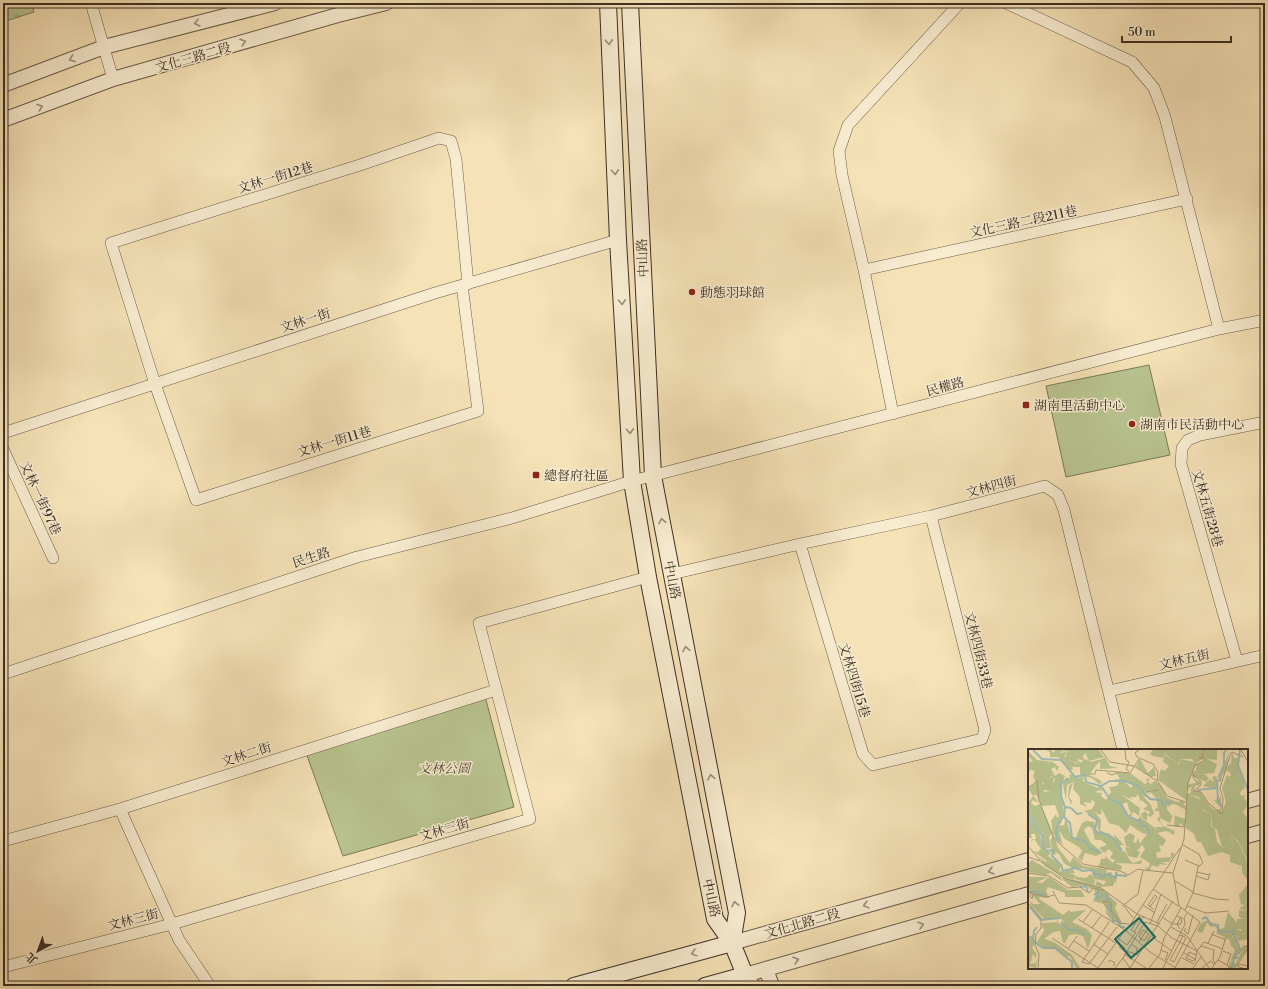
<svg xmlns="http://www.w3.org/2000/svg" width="1268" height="989" font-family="'Libre Bodoni','Noto Serif TC',serif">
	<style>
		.grass { fill: url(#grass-tufts); stroke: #7b7a5a }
		.park { fill: #b9c490; stroke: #7b7a5a }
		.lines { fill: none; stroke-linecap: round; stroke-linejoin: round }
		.minor-casing { stroke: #6b5c49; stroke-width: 12 }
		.tertiary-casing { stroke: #6b5c49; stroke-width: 16 }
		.secondary-casing { stroke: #3d2f24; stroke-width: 18 }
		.minor { stroke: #f8ecd0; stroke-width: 11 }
		.tertiary { stroke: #f8ecd0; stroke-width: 14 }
		.secondary { stroke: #f8ecd0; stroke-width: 16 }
		.oneway { stroke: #9a8e7a }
		.poi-dot { fill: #8f2418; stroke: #f8ecd0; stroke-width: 1.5 }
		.labels { text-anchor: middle; stroke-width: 3; stroke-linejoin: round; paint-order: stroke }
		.street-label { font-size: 13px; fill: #3d2f24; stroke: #f8ecd0 }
		.poi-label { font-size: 13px; fill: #3d2f24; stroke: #f8ecd0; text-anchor: start }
		.park-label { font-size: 13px; font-style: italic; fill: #564d3a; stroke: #f8ecd0 }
		.inset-river { fill: none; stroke: #9dbcb5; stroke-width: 2 }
		.inset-road { fill: none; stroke: #ab9a7c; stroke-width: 1 }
		.view { fill: #0f766e; fill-opacity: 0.15; stroke: #0f766e; stroke-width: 2 }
		.inset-edge { fill: none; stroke: #3d2f24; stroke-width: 2 }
	</style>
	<defs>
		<pattern id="grass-tufts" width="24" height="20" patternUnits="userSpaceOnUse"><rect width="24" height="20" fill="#b9c490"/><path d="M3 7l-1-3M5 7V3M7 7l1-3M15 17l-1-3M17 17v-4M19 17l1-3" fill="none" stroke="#98a075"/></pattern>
	</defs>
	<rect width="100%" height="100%" fill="#f5e2b7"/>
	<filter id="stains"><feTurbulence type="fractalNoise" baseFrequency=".005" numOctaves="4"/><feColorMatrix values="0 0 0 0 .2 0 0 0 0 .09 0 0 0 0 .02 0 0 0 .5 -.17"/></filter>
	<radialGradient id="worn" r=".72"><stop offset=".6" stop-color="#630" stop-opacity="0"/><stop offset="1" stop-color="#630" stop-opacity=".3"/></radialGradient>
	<path class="grass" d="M3,3H32L34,12L3,22Z"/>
	<path class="park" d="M1149,365L1170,455L1066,477L1046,386Z
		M485,696L514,807L343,856L305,750Z"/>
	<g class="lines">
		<defs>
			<path id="minor" d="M91,3L113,79
				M1006,3L1132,62L1154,88L1165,117L1219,329
				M864,270L1187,199
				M462,285L478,411L196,500L155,384L111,243L360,165L439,138L451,141L456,159L468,284
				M893,414L864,270L842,175L839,151L848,125L960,3
				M3,433L435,293L618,240
				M3,449L53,558
				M800,544L863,754L873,765L982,739L985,730L931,516
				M672,574L800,544L931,516L1045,486L1058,495L1064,510L1123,750
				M1237,661L1181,464L1182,448L1188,440L1200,435L1265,422
				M3,674L357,557L512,518L632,481L1219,329L1265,320
				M1109,691L1265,655
				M120,809L179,940L210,986
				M3,841L120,809L496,690
				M3,967L172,924L530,819L479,623L648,577"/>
			<path id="tertiary" d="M3,85L104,47L275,3
				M3,120L113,79L338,15L386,3
				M1247,801L1265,796
				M1247,836L1265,831
				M732,943L1029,860
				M766,969L772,986
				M753,986L745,975L1029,894"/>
			<path id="secondary" d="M608,3L618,240L632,481L648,577L715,919L732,943L745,975L705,986
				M630,3L653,476L737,913L732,943
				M574,986L732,943"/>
		</defs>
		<use href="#minor" class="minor-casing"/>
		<use href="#tertiary" class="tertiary-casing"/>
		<use href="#secondary" class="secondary-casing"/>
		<use href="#minor" class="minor"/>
		<use href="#tertiary" class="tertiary"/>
		<use href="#secondary" class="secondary"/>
	</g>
	<defs><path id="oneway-chevron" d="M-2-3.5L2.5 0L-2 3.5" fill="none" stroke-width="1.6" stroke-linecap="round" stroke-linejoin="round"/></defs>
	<g class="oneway">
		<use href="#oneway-chevron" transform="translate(197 23) rotate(166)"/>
		<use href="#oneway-chevron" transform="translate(243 42) rotate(-16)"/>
		<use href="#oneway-chevron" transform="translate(609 42) rotate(87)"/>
		<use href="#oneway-chevron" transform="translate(72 59) rotate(159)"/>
		<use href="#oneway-chevron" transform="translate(40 107) rotate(-20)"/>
		<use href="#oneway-chevron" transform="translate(615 172) rotate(87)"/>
		<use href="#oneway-chevron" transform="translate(622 302) rotate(87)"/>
		<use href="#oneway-chevron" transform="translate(630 431) rotate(87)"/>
		<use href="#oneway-chevron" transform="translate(662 521) rotate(-101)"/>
		<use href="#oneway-chevron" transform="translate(686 649) rotate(-101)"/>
		<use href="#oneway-chevron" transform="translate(711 777) rotate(-101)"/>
		<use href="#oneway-chevron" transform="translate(991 871) rotate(165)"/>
		<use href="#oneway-chevron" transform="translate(735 904) rotate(-101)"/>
		<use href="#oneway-chevron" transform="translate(866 905) rotate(165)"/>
		<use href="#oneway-chevron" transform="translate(921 925) rotate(-16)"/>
		<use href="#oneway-chevron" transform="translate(694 953) rotate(165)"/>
		<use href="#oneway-chevron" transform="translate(796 960) rotate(-16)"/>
	</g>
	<g class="poi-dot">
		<circle cx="692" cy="292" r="4"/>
		<rect x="1022" y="401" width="8" height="8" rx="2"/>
		<circle cx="1132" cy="424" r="4"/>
		<rect x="532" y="471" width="8" height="8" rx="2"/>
	</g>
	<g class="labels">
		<g class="street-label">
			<text transform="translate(193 57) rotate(-16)" y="5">文化三路二段</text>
			<text transform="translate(275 177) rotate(-17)" y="5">文林一街12巷</text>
			<text transform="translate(1023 221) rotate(-12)" y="5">文化三路二段211巷</text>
			<text transform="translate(642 258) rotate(-93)" y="5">中山路</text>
			<text transform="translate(305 320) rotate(-18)" y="5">文林一街</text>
			<text transform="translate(945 386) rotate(-15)" y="5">民權路</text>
			<text transform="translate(334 441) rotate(-17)" y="5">文林一街11巷</text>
			<text transform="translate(991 486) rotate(-15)" y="5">文林四街</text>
			<text transform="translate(41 498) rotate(65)" y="5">文林一街97巷</text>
			<text transform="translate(1208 508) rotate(74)" y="5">文林五街28巷</text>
			<text transform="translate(311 557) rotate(-18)" y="5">民生路</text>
			<text transform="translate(673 580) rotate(79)" y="5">中山路</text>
			<text transform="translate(979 650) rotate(76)" y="5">文林四街33巷</text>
			<text transform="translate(1184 659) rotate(-13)" y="5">文林五街</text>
			<text transform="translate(855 680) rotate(73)" y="5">文林四街15巷</text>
			<text transform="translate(246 754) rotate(-18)" y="5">文林二街</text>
			<text transform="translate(444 829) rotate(-16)" y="5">文林三街</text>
			<text transform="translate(712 898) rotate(77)" y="5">中山路</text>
			<text transform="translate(133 919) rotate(-14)" y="5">文林三街</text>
			<text transform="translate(802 923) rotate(-16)" y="5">文化北路二段</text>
		</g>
		<g class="poi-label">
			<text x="700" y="297">動態羽球館</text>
			<text x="1034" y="410">湖南里活動中心</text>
			<text x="1140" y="429">湖南市民活動中心</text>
			<text x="544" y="480">總督府社區</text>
		</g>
		<g class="park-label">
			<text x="444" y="773">文林公園</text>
		</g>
	</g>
	<g transform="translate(1028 749)">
		<rect width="220" height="220" fill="#f5e2b7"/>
		<path d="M136,5L151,16L152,10L166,13L158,44L173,51L175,61L184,66L183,77L187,80L189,93L194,98L205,100L203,86L210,93L219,112L194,103L180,107L173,93H169L166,85L158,79V51L130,31L133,20L137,22L141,17L135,13ZM211,161L220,162V182L211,188L209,180L213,182L214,174L209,170H215L211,168Z" fill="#b9c490"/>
		<path d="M18,1H23L26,4L27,1H35L32,4L39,3L36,8L49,15L50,11L52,14L58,10L63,13L74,10L77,8L75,5L82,17L90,19L72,20V13L70,14L61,26L72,31L74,34L71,35L64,29L52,26V18H44L45,21H42L30,8H22V3ZM125,1H175L174,8H169L171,10L175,7L176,1H189V11L179,10L189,15L186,24L176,25L181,29L178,33L166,27L168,31L172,32V36L167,37L166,42L173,44L182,58L187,61L192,60V58L186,51L191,50L193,46V65L198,53L194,39L199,26L202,28L203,25L199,21L194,27L193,36L192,25L202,1L198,19L203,14L204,3L206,9H211L209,16L214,25L217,39L212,43L213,47L217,46L216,49L220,55L215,63L220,70V131L214,124V117L202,113V106L220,112L210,92L203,86L205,100L194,98L189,81L184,77V66L175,60L171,48L159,45L164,43L162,42L164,38L159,40L160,35L168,34L163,26L168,21V15L175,13L177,9L168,14L166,20L162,26L166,13L164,10H152L150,15L136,4L135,9L125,7L122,5ZM0,2L9,11L25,13L31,18L29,22L27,18L23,20L27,27L31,24L37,27L33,37L36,66L31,77L36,76L38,68L43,88L47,91L53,76L63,94L75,104L68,107L57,104L54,112L50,109L54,102L51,98L37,90L31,82L35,97L25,84L30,99L42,114L45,108L55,117L84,121H79L78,124L83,123L86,128L87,125L89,136L87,132L85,137L72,138L67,136L69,132L76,136L78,132L66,130L65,127H70L65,126L63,120L44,119L36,114L31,105L27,103L28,106L25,105L22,91L24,89V84L21,88L23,99L16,100L14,85L0,62V54L5,47L0,39L8,34L5,27L7,23L3,20L2,23L0,17V13L5,12L0,7ZM24,27L27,30L26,33H22L25,37L22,38L23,42L16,43L14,35ZM5,46H8L14,57L27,56L31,67L29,69L28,65L23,72L25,84L12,55L7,57L3,54L5,51L11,54ZM112,10L120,24L126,18L128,27L122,28L108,17ZM90,23L102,24L117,35L120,33L118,31L120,28V31L123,29L120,33L123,35L127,32L129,33L133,37L129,41L122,42L121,43L122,45L114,41L122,50L130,51L122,43L131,41L134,38L139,49L149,53L154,52L157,54L155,56L158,57V61L147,55L141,56L142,58L139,57V60L144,67L145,66L158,70L157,78L152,74L151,78L146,77L147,67L145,66L142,74L132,69L133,76L147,82L146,86L139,82L129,84L138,91L135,97L131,96L133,102L128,104L129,109L143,108V103L147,105L141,113H133L140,116L132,115L130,118L124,116L122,121H119L117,118L121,119L122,114L112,108L117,100L114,96L109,102L112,103L109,109L100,107L97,98L104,100L98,97L96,88L102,84L107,87L105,93L108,94L110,89L112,95L119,85L114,84L102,76L98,84L91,77L81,74L73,59L74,64L71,66L66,62L73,71L72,84H83L80,85L87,89L86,85L96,96H92L94,103L97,102L101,110L105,114L114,111L113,115L87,114L94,117L93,121L70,118L75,106L74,110H77V107L85,114L87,111L82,109L85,104L82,101L80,100L77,104L71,99L79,96L73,91H67L64,79L60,77L56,81L53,75L58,72L66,73L68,82L71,85L68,69L56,62L64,60L67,54L64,50L63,54L55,53L59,58L52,55V48L45,40L46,34L45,33L41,48L44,52L43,56L40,47L41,37L45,33L39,36L38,51L35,36L38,29H42L41,25L51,29L56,27L55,32L60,35L70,39V37H72L75,43L72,41L67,43L74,44L73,47L78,51L83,43L81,38L89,37L91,33H97L103,39L105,36L98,32L85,31L92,30L88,24ZM110,45L112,51L110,54L113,51L117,54L120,57L115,60L122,63L120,66L117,62L113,65L115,69L111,66L112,59L94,46L105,51L102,48H108ZM115,47L129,52L130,58L126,62H131L132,68L129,69L135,78H127L130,81L112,68L109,71L102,69L105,63L100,59L103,64L100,67L93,56L99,53L101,60L119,72V66L122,68L126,65L123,56ZM187,27L189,28L188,40L175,37L182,30L186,33L184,28ZM0,67L11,83L16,101L23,104L20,107L33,116L31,122L37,123L38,119L39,122L45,121L47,124H42L47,126L49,128L58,129L63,125L67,132L66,136L47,130V126L46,130L42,129L47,131L40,130L17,117L11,108L18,113L19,112L5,102L10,103L13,100L6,90L3,93L4,90H8L7,85H3L4,89H0ZM4,111L33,128L34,132L23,124L17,126L0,123V115ZM0,128H20L9,133L14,134L21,128L40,141H53L57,148L61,146L57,148H37V144L20,138L18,142L21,149L12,148L11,150L35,166L41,161L43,163L58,161L44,173L59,180L64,186L60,200L55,187L48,185L41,186L37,194H35L32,182L25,183L16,190L26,193L44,206L52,219H48L42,207L38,208L26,198L16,199L9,193L16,182L15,177L13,181L14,174L29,173L30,170V174L35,176L36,173L31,168L17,171L3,156L2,152L5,155H12L0,141ZM35,128L66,136L81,145L82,149L75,153L83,163L80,162L76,155L65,152L68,145L66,140H70L65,139L64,141L57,136L44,138L35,131ZM220,135V162L212,160L213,158L217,156L213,155L211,146ZM200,163L209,174V170L214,174L216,180H209L211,188L220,182V190L210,192L208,186L204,188L209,190L208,195L211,200L208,209L203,212L204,215L208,214L216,197H220V211L219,202H217L216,207L208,219H199L203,215L201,216L207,200L203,197L202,191L188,184L190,182L188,178L183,177L185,180L179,174L174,184L169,182L173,174L180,171L192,180L196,179ZM0,186L5,188L7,194L4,199L8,204V209L5,205L2,215L8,214L10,207L8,219L0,217Z" fill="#b9c490" fill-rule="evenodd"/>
		<path d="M37,1H71L76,8L61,12L57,4L55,8L57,12L50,10L49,14L37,9L40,2L33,3ZM26,27L23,42L11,40V36L16,35V32ZM78,149H83L89,154L87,159L95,176L85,172L86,168L84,172L78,164V161L82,163L75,151Z" fill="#b9c490"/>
		<path class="inset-river" d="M5,1L14,10L33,11L47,28L57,26L58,33L73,37L82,50L93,55L100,67L113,73L114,77H119L122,86M212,1L210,16L220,41M40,29L33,35V47L37,58L43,59M73,37L82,32H97L110,37L122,50L133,51L135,56L138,53L144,54M169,41L189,39M37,58L36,68L42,74L44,89L57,92L63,100L72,103M194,58L190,51L189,32L192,31L191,27L196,16V4L198,1M43,59L49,65L54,64M0,64L14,87L16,100L19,102L25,101L24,107L33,116L35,122L47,119L55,122L62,121L67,123L66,126L72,125L73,128L80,125L88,129V123L89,126L99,127M60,65L69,71L67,80L70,85L73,83L84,88L94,102M32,93L28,89L29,78L35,68M52,138L58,137L60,143M4,142L18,146M66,146L70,143L69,150L75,146L79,147L78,151L82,150L81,152M82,155L79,159L84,164M2,158L13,171M85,166V172H89L93,178H97M174,170L178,168L183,175L190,176V182L202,183L204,181L212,200M13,171L32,169M33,173L40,180L53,182L57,186M8,194L15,199H27L44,213V219M8,194L5,191L6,182L9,178M204,219L206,209H209L207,206L213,199"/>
		<path class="inset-road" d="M73,1L82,13L106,17L129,32M97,1L98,11L101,13L98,20L101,22M111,1L107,4L109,8L125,15L130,23L129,31L139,47L158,53M213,1L220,13V20M165,22V26L173,32V36L166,42L173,43L181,55L194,65L195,49L192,39L202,7L204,3L215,8M79,24L84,26L91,23M61,25H67L68,21L102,24L111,10M0,39L9,32L11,51L26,90L55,115L92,122L100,126L110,120L115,121M118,43L130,41L134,37M139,76L157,78M155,96L171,105L175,114L170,118L165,144L157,161M0,97L12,111M0,108L12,112L38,130L73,139L109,165L98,182M157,111L171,117M169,123L181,126M0,124L21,127L40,139L52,138L61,144L66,139L77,142M168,127L180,131L182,124M147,132L165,143M125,140L150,157M0,144L4,143L2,147L4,150L5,145L19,148L26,146M165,144L187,150L201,151M0,154L13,169V179L8,185L7,196L11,205L10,219M115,156L127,164M94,157L110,145L115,121L145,124M96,157L105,169M159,157L178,164L201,162M78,158L75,152L83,154V161L92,174L101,175M122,158L129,148L127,146M125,160L120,156L127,146M135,169L145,175H153L154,169L149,167M50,170L88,194M55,173L64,161M81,173L54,213L61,215L89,178M129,173L139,155M122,175L133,145M132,175L109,165L152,99M143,178L159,187L181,219M64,179L73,167M158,179L156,182L160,185L165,166M152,180L149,175L153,168M97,181L122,203L148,219M106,183L116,167M183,185L198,191M151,186L155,187L158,189L146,213L142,211L155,187M105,187L108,184L103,181L113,166M124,188L144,202M24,189L70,219L97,181L58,156L31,154L25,142M91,190L99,196L105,188M113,190L116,192L121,185L118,183M114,190L111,188L115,181L118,183M46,192L61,202M111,193L120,179M180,194L186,182M65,195L80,205M103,195L109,199V204M173,197L186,201L185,210L187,215M91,198L95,201L97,199L93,196M40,200L49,187M133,201L140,204L137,211M98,202L111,206M195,202L203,205L199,216M156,204L167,210M96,205L118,219M217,205V202H219L220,213M210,206L216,197H220M95,209L117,173L130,177L144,189L169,202M95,209L102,219M154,209L166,215M167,210L165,212L158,209L161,203L168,206M190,211L204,219M80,213L82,211L87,214L85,217M167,213L169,202L176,193L195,200M87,219L95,209M102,219L145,152M121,219L132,205L136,189L153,159M135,219L157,175L156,169L159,164M147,219L172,173L151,157L145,124L156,90L160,34L167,16L176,12V9H170L174,8L176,1M165,219L173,208M174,219L183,212L186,216M184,219L192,208L198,188M215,219L210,218L211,215L220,217"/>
		<path class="view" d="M111,169L127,188L103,209L87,190Z"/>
		<rect width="220" height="220" class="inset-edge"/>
	</g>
	<rect width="1268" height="989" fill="none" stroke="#f5e2b7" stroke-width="16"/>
	<rect x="4" y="4" width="1260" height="981" fill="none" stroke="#3d2f24" stroke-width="2"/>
	<rect x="8" y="8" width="1252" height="973" fill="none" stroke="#3d2f24"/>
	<g transform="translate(38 951) rotate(221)" stroke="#f8ecd0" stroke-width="3" paint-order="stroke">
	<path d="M0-3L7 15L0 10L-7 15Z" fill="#3d2f24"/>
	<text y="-6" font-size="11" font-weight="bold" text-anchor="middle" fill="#3d2f24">北</text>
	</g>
	<path d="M1122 36v6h109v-6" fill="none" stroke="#3d2f24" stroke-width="2"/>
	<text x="1128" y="36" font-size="12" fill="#3d2f24" stroke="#f8ecd0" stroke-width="3" paint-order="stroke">50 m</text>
	<rect width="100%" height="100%" filter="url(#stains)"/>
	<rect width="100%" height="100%" fill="url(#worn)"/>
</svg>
